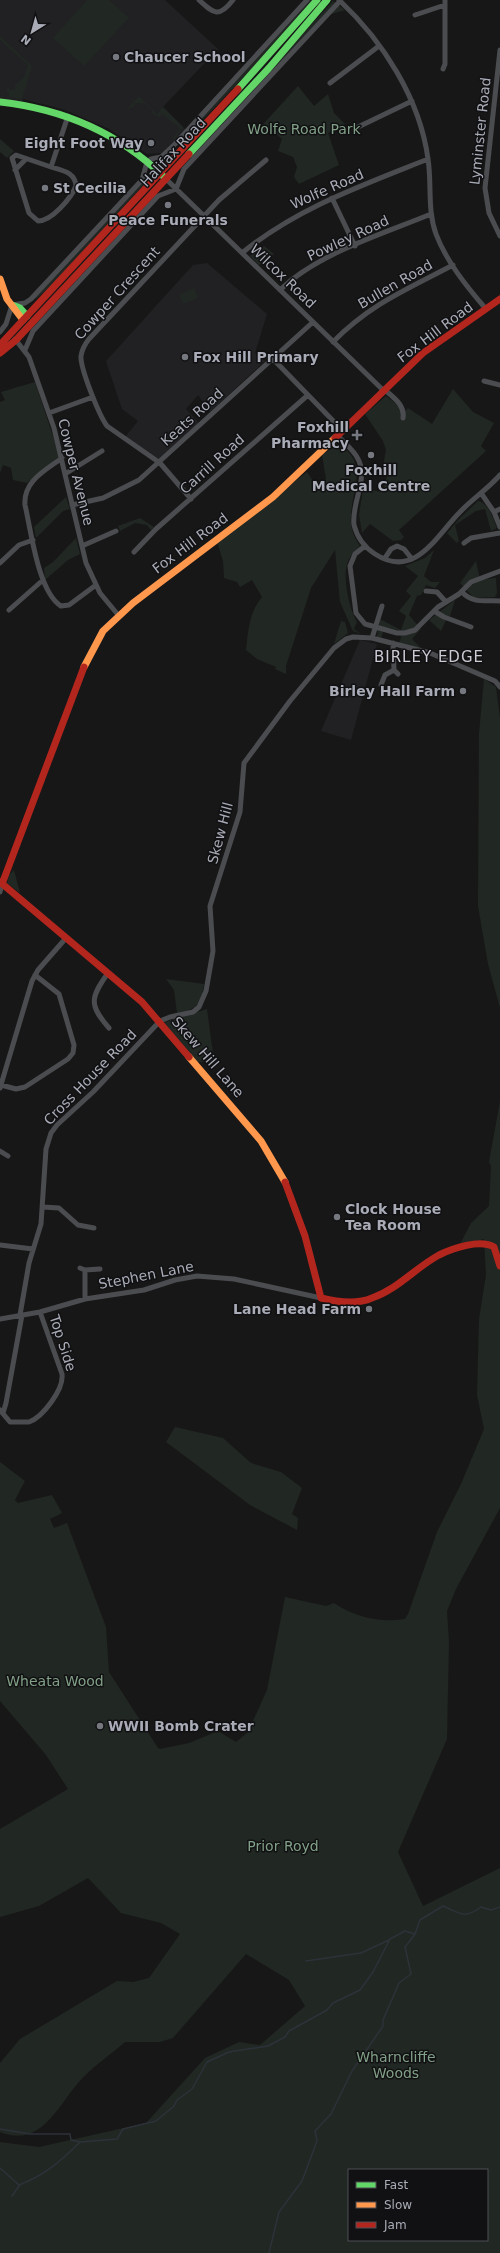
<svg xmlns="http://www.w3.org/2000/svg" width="500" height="2253" font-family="'DejaVu Sans',sans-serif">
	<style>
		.built { fill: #212123 }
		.green { fill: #212722; fill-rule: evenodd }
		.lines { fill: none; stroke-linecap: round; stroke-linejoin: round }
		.stream { stroke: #2d323a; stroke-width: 1.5 }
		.street { stroke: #4b4c50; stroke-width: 5 }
		.fast { stroke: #63d668; stroke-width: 7 }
		.slow { stroke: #ff974d; stroke-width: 7 }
		.jam { stroke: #b3261e; stroke-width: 7 }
		.poi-dot { fill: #76787f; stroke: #111113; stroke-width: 1.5 }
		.labels { text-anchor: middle; stroke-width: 3; stroke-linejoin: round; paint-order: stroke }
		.poi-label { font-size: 14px; font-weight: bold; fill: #a9acb7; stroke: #111113; text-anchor: start }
		.park-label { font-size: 14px; fill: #82a087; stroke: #111113 }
		.street-label { font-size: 14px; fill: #a9acb7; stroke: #111113 }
		.neighbourhood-label { font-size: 15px; letter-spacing: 1px; fill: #cacbd3; stroke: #111113 }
	</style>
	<rect width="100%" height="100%" fill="#171717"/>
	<path class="built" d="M0,0H165L218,49L163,107L187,131L161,153L147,154L109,129L65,110L23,99L21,104L0,102Z
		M207,263L267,314L255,353L265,361L210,412L198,395L186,409L199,423L159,459L125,437L138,421L122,409L106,361L193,265Z
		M360,640L377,644L351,740L321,731Z"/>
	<path class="green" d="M87,0H109L129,18L84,66L53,38Z
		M308,0H313L293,25L200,123L197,120Z
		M333,1L345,10L332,14L328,11L257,87L229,114Z
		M0,36L32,66L22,99L8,97L9,93L6,90L9,87L10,90L15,89V85L24,77L28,65L0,40Z
		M298,86L314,106L328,94L334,113L345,124L328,133L339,165L299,184L294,177L297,167L293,157L278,151L282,139L276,134L255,133Z
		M139,96L157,114L163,107L183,127L175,139L173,138L180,128L162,114L160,117L151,113L153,110L143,103H134L135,106L127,110L109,129Z
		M0,139L14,151L7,158L0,152Z
		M145,176L149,179L48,289L36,299L34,297Z
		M264,246L274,254L259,265L250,256L252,254L251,251L256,247L259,250Z
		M194,288L198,298L183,304L179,295Z
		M35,382L60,457L27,483L13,480L11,468L3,465L0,473V402L5,400L1,392Z
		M453,389L473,412L494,423L481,446L486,451L399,530L404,537L401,540L393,541L370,524L362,533L359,515L363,489L383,492L389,468L383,466L386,450L383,441L365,414L386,396L405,411L408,408L432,424Z
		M338,444C370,462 351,490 351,517C350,529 354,537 360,546C355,552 349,556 347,564C343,579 349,609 357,622L354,629L361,634L353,631L340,602L335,550L311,588L286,666V674L275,669L276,667L257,659L246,650C248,632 249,612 262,597L252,580L240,587L237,582L224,578L223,561L217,542L307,472L315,484L326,479L322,455Z
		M66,497L70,509L63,511L36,538L34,527Z
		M478,501C488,502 494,520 497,528L491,531L485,509L476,511L455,525L459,541L457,543L447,533L460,518Z
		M140,518L154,527L151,530L147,525L135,523L120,531L118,526Z
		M76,538L80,554L68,560L45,580L44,568L53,562Z
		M434,550L424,576L431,582H440L435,588L426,585L421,595L417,596L409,615L421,629L412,639L421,648L399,644L401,637L398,630L385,627L381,638L377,637L380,619L401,630L406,616L399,611L411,596L406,591L418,576L405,566L425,558Z
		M476,561L480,580L496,578L497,593L495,597L474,598L460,583Z
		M455,600L450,616H448L441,631L429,620Z
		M341,621L345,622L348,633L334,644Z
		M484,679L496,687L500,718V1008L488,964L478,906L479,733Z
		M14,870L20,893L7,883L9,875Z
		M166,979L204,984C201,1005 197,1009 177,1013L174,990Z
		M207,1009L213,1054L207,1062H197L165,1025V1022Z
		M500,1101V1508L456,1589L447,1611L449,1642L447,1739L398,1852L423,1906L500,1868V2253H0V2142L39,2147L146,2123L205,2058L239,2042L260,2045L305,2006L289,1980L246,1954L173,2038L160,2042H125C110,2055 91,2068 78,2083C56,2109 40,2148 0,2132V2063L20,2039L117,1981L133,1982L149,1978L180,1934L161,1923L121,1913L88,1878L39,1906L0,1917V1829L68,1789L46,1755L0,1701V1462L25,1481L15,1500L18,1503L52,1495L62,1513L50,1519L54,1528L67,1523L106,1627L109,1672L158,1748L160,1749L189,1743L218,1731L236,1742L248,1732L267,1690L285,1597L326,1606L334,1603C355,1617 379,1623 405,1619L408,1614L437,1532L461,1484L484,1429L477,1395L479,1319L486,1275L484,1239L459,1246L471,1223L489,1206L491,1166L489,1162ZM349,2170H487V2240H349Z
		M175,1427L223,1438L251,1463L281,1472L302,1488L292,1514L298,1518L297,1530L250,1505L166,1442Z"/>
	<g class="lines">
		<path class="stream" d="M306,1961L361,1953L389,1940
			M0,2129L30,2134H70L71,2140L80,2142L117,2139L123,2129L156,2121L174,2106L177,2100L192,2089L207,2062L229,2052L268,2046L285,2037L289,2031L327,2010L333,2003L360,1990L373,1972L390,1939L405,1931L415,1934
			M0,2168L19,2185C45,2175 61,2161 80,2142
			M12,2196L19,2186
			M269,2253L279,2212L302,2181L317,2141L315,2131L331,2114L352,2071L383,2026V2020L399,1983L411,1974L405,1947L415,1934L420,1920L443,1906C461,1914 465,1919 481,1907L491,1910L500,1907"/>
		<path class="street" d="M199,0C214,14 219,18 233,0
			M339,0C383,41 420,99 428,159C432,184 427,209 436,234C446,261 467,287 486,309
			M415,15L445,5
			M500,50L485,188L489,213L500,236
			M443,69L445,64V0
			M330,83L379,46
			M356,128L412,101
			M51,167L16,155L12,158L29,213L38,221C52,221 71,198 76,186C75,172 63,171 51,167L68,116
			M15,170L26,159
			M166,179L384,391
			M332,198L355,246
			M242,253C297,208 363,185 428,159
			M280,290C318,253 383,234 431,214
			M0,332L6,324L12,305L25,303L31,299L142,180L147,162L151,159L161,157L175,144L307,0
			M15,339L29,357L54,428L86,563L100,593L119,616
			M333,342C370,304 408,289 453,265
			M25,350L33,331L158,196L176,189L184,169L340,1
			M274,360L343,431
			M484,381L500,385
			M385,390C394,398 405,405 403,418
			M49,413L93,397
			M338,436C344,443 354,450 358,459C369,479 351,503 354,525C357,537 364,547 375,554C415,580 436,536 460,512C472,499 488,489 500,475
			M62,458C46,470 23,481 25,505C31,530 38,592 61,606L69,605L96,585
			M65,474L102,451
			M481,493L494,512L500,527
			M191,499L160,463L107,426C99,415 80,368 81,356C82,349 85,344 89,339L219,200L266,160
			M72,505L103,498L139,480L313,322
			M494,512L500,509
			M464,543L471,538L500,533
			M82,546L116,531
			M365,546L355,554L350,566L356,613L365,624L397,633H405L415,630L438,607L459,594L471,582L500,571
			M134,552L156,529L308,395
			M385,558L391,549L397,546L404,549L412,559
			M0,563L19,545L33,540
			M426,591L437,592L446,602
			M462,592C473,604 485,600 500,601
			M9,610L43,580
			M434,611L444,617L471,627
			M372,638L382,606
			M393,643L394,670
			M381,685L385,675L394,670L398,674
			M0,892L2,884
			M108,973C90,998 89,1005 109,1028
			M1,1085L16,1089L25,1087L68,1059L73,1053L74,1045L59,994L35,975
			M0,1088L32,981L38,970L66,938
			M0,1151L8,1156
			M43,1207L59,1208L78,1225L94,1228
			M0,1245L33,1249
			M80,1268L85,1270L100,1269
			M85,1299V1270
			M20,1315L29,1263L41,1224L46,1149L51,1133L57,1125L93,1092L160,1021L170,1017L193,1012L199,1007L206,991L213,951L210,906L240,812L244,763L290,701L334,648L346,639L353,637L372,638L430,653L495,681L500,687
			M0,1319L40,1312L85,1299L144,1290L175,1280L197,1276L234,1279L321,1298
			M0,1410L10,1422H29C43,1417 64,1389 62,1374L40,1312
			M3,1413L6,1403L22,1315"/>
		<path class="fast" d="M238,89L317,0
			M0,102C63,109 117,132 163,176
			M189,154L269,68L327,0
			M12,305L20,308L27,316"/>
		<path class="slow" d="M0,279L7,299L23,320
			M84,667L103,631L133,603L273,497L335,438
			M189,1057L261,1141L285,1182"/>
		<path class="jam" d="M0,345L238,89
			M0,353L16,340L189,154
			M335,438L423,353L500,299
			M0,882L142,1002L189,1057
			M2,884L84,667
			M285,1182L305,1236L321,1298C337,1302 356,1305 372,1298C398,1289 415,1268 439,1255C453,1248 480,1239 494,1247L500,1266"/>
	</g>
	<g class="poi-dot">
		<circle cx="116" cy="57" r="4"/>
		<circle cx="151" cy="143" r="4"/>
		<circle cx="45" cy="188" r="4"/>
		<circle cx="168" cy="205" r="4"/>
		<circle cx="185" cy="357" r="4"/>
		<path d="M355 429h4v4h4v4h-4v4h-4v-4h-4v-4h4z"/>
		<circle cx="371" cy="455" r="4"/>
		<circle cx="463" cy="691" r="4"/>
		<circle cx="337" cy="1217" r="4"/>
		<circle cx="369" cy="1309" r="4"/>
		<circle cx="100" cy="1726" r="4"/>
	</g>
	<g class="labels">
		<g class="poi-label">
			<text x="124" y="62">Chaucer School</text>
			<text x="143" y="148" text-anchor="end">Eight Foot Way</text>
			<text x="53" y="193">St Cecilia</text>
			<text x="168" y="225" text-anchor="middle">Peace Funerals</text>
			<text x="193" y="362">Fox Hill Primary</text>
			<text x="349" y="432" text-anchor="end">Foxhill<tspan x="349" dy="16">Pharmacy</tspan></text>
			<text x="371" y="475" text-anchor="middle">Foxhill<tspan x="371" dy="16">Medical Centre</tspan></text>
			<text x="455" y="696" text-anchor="end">Birley Hall Farm</text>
			<text x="345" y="1214">Clock House<tspan x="345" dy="16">Tea Room</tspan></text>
			<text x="361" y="1314" text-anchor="end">Lane Head Farm</text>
			<text x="108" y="1731">WWII Bomb Crater</text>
		</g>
		<g class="park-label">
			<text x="304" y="134">Wolfe Road Park</text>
			<text x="55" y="1686">Wheata Wood</text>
			<text x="283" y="1851">Prior Royd</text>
			<text x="396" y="2062">Wharncliffe<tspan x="396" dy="16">Woods</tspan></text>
		</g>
		<g class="street-label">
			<text transform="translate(480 131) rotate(-84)" y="5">Lyminster Road</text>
			<text transform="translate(173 152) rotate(-47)" y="5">Halifax Road</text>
			<text transform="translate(327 189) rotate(-24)" y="5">Wolfe Road</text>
			<text transform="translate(348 238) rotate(-25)" y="5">Powley Road</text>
			<text transform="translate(283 276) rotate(44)" y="5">Wilcox Road</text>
			<text transform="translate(395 284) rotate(-30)" y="5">Bullen Road</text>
			<text transform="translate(117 293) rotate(-48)" y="5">Cowper Crescent</text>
			<text transform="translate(435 332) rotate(-37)" y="5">Fox Hill Road</text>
			<text transform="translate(192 417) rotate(-42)" y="5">Keats Road</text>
			<text transform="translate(212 464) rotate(-42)" y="5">Carrill Road</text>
			<text transform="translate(76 472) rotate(76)" y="5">Cowper Avenue</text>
			<text transform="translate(190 543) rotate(-37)" y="5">Fox Hill Road</text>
			<text transform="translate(220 833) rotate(-75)" y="5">Skew Hill</text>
			<text transform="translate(208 1057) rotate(49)" y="5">Skew Hill Lane</text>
			<text transform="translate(90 1077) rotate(-46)" y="5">Cross House Road</text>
			<text transform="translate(146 1275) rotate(-11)" y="5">Stephen Lane</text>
			<text transform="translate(63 1343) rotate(72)" y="5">Top Side</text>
		</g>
		<g class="neighbourhood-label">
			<text x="429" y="662">BIRLEY EDGE</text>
		</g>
	</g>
	<rect x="348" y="2169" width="140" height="72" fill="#111113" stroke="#4e4f55"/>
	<rect x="356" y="2182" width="20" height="6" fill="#63d668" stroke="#4e4f55"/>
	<text x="384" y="2189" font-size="12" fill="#a9acb7">Fast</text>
	<rect x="356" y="2202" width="20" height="6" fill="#ff974d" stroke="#4e4f55"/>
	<text x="384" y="2209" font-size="12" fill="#a9acb7">Slow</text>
	<rect x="356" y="2222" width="20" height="6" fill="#b3261e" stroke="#4e4f55"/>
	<text x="384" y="2229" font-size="12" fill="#a9acb7">Jam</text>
	<g transform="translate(32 32) rotate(217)" stroke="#111113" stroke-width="3" paint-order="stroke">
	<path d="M0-3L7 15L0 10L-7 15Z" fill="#a9acb7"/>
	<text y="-6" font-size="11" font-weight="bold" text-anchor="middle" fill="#a9acb7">N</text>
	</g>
</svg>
